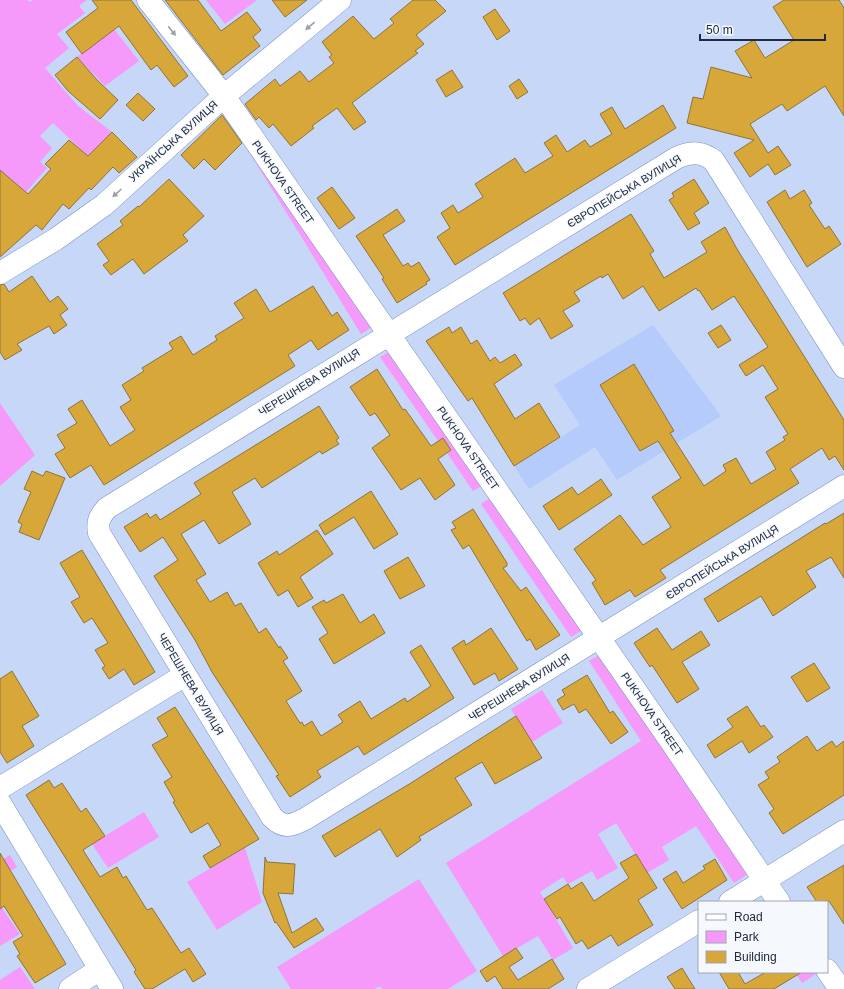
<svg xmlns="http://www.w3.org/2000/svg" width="844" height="989" font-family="Helvetica,sans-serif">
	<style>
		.built { fill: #b4cbfc }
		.green { fill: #f599fb }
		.building { fill: #d7a839; stroke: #8d733c }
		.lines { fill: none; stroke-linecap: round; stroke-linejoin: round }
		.minor-casing { stroke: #7890c3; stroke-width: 23 }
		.minor { stroke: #fff; stroke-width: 22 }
		.oneway { fill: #9b9fa8 }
		.labels { text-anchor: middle; stroke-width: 3; stroke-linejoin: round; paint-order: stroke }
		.street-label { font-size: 11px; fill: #202a3e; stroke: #f5f8fd }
	</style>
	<rect width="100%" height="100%" fill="#c7d7f8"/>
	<path class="built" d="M653,325L721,416L617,480L595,447L529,489L514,466L580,425L554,385Z"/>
	<path class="green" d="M0,0H27L30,2L33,0H87L79,6L85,13L57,34L69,48L45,68L78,106L112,132L89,157L53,123L40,136L52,148L40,162L47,168L26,192L0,170Z
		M206,0H257L225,24Z
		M114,29L139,61L105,86L77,57Z
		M243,142L372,327L361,334Z
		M389,352L482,486L473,491L447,453L451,450L443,438L438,441L380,357Z
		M0,403L35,455L0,486Z
		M490,498L581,631L571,637L481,504Z
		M599,655L750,873L734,883L696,826L662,847L669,860L647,873L616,823L598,834L618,868L597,880L592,871L568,884L563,877L540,892L573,948L553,960L538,936L503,956L446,863L641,741L589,661Z
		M542,690L563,723L532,742L511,709Z
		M144,812L159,837L108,868L92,844Z
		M245,848L262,902L217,930L187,882Z
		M10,855L17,867L0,877V861Z
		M419,879L477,971L448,989H382L380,986L375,989H291L277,967Z
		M2,908L20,934L0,946V909Z
		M20,967L35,989H0V980Z
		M795,972H815L816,974L802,983Z"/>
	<path class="building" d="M92,0H131L188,76L174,87L157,65L151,70L119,26L82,54L66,32L98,8Z
		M165,0H198L221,31L247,12L261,30L253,37L260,46L223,75Z
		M272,0H307L285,17Z
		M413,0H435L446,11L416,35L424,44L415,51L418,53L352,103L366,122L354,130L337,108L312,126L314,128L291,146L273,124L269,128L259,117L256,120L245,104L275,79L280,86L300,71L309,82L334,63L329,57L332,55L322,42L353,16L374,39L394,23L390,19Z
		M784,0H839L844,8V116L825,86L787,111L782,104L750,124L768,153L778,146L791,165L775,175L768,164L750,177L734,153L754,140L687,123L693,97L703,99L711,67L752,78L735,51L754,40L765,58L794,40L773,7Z
		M495,9L510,31L497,40L483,17Z
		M77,57L97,80L118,100L100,119L68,91L55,75Z
		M452,70L463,87L446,97L436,80Z
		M519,79L528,92L517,99L509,86Z
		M138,93L155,109L143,121L126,105Z
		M663,105L676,128L455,265L437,237L450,228L441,213L453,205L458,213L483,197L475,184L515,158L525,173L553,156L544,143L556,135L567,152L585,140L590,147L612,134L600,114L612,107L625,129Z
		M222,115L242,143L215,170L204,159L194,169L181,155Z
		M112,132L137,157L119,173L113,167L91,190L89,188L69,209L63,204L42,230L36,225L0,257V170L28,194L51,169L45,164L69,140L88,156Z
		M169,179L204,216L183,235L188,241L144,274L133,259L111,275L103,265L109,261L97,244L123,225L120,221L138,206L139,207Z
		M694,179L709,203L694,213L700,223L688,230L669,200L674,197L672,193Z
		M332,187L355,218L339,229L317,198Z
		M785,190L790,199L804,190L812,203L809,205L825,229L829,226L841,244L807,267L767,202Z
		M397,209L405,221L383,235L403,266L408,263L411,267L419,262L430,280L426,282L427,284L397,303L382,279L384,278L356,236Z
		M631,214L654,251L650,254L664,278L707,252L701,242L725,227L737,249L844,420V470L835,456L829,460L822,448L790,469L799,483L660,570L666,578L635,597L630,590L605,605L592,583L596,580L574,549L620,515L643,545L671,527L652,497L681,478L658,441L640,451L600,385L634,364L674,431L670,433L704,486L726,471L723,465L736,458L751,484L776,469L766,452L785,440L783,437L788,434L765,397L778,389L763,365L746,376L739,365L768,347L734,296L712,310L699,290L698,291L696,288L659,311L643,286L623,299L608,274L602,278L601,276L574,292L580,301L563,311L573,326L551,339L539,318L530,325L525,318L520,321L503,293Z
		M32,276L50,302L58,296L68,309L60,315L67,325L54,334L49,326L17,344L22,350L5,360L0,352V285L4,284L9,292Z
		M313,286L332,316L337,312L349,330L318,350L311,340L288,355L295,366L104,485L91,465L70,478L55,454L65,448L57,435L77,423L68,409L82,400L110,446L135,430L120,407L131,400L122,385L144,371L142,368L173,349L169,343L181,336L193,355L217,340L215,336L244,318L234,303L256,289L270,312Z
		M721,325L731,340L718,348L708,333Z
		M449,327L452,333L461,327L471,344L477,340L490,361L495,357L500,363L515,354L522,365L494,384L515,419L539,403L560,437L514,466L472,398L468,401L426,341Z
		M377,369L403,410L405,409L431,446L443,438L451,450L438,459L455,485L435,500L420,478L401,490L372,448L390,435L375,413L370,416L350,387Z
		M319,406L339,438L336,440L339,444L322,454L320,451L262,488L255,478L232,492L251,524L219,544L204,520L181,534L206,574L196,580L210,602L227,592L235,606L241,603L259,633L266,628L279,648L280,646L288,658L283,661L302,691L286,701L300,723L302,722L304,726L312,721L321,736L343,722L338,715L360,701L371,719L405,698L407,702L431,686L410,652L421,645L454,698L364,755L358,746L317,771L321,777L290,797L276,776L279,775L212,672L195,640L154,576L178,560L163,537L140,552L124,527L147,513L150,518L156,514L160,520L201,494L194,483Z
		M32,471L43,476L46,471L65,478L39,540L19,532L22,524L18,522L31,492L24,489Z
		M601,479L612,495L559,530L543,506L572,487L578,495Z
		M371,491L398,534L374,549L354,517L325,535L319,525Z
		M473,509L507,563V566L503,568L521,591L526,587L560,635L536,650L530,639L527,641L469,545L463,549L451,530L456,528L452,522Z
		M844,513V578L831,557L806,571L816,587L773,616L761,596L718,622L704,599L825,523L826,524Z
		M317,530L333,554L300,577L313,598L298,607L288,590L278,596L258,563L277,551L279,555Z
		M82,550L155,672L134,685L124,669L109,679L102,668L105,666L95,650L108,643L92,618L84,623L71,602L80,597L60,563Z
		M408,557L425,586L400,599L384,571Z
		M343,594L360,623L374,614L385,633L334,664L319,639L328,633L312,607L324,600L326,603Z
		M491,628L518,669L499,681L495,673L474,685L452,648L464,640L466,645Z
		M657,628L672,650L701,631L710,645L682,662L699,689L677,703L652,665L650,667L634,643Z
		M814,663L830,688L807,702L791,677Z
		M12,671L39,716L22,726L34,746L7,763L0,752V679Z
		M587,675L610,713L613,711L628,732L611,744L586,709L579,713L574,704L563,710L557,700L565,695L562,690Z
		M747,706L761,727L764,725L773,737L749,753L742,741L715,758L707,745L733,727L727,719Z
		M175,707L259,839L210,868L203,856L221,845L208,823L191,833L173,802L175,801L164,782L172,777L152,745L168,736L157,718Z
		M516,716L542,758L495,784L482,762L455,778L472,805L419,837L421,840L397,857L380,829L335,857L322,836L411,783Z
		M807,736L817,751L832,741L836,747L844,741V795L783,834L769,813L774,809L758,785L769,778L765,772L780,762L777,757Z
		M49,780L54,788L62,783L81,812L86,808L105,836L83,850L100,877L117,867L123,878L126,876L147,910L152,908L181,953L189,948L206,974L193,982L185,969L152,989H145L134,972L136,970L26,795Z
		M0,853L66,964L35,983L17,956L20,954L13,942L23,936L4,906L0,909Z
		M636,854L657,888L638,900L653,925L618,946L611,935L588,949L582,940L576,944L560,917L557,919L544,899L568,884L571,889L582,882L594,901L629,878L620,863Z
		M265,857L267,862L295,864L293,894L278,893L292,933L316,918L324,930L294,948L276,922L275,923L263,893Z
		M715,859L727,880L682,909L663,879L676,871L683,883L705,869L703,866Z
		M844,865V924L829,901L817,902L807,887Z
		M516,948L523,958L509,967L518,980L552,959L564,979L548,989H503L495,976L487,982L480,971Z
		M682,968L695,989H675L667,977Z
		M719,972H738L745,984L766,972H802L774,989H729Z"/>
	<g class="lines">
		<defs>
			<path id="minor" d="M148,0L224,96L674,746L779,902
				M0,273L56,239L104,205L224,96L340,0
				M844,367L714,161C702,151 692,152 678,157L107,508C99,517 97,522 99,533L272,817C284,829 291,826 305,819L844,486
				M0,788L185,675
				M0,803L112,989
				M730,902L844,831
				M827,970L840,989
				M70,989L100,969
				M588,989L699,921"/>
		</defs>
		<use href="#minor" class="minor-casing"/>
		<use href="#minor" class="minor"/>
	</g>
	<defs><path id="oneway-solid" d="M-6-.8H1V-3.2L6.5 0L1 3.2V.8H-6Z"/></defs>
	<g class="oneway">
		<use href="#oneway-solid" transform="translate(310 26) rotate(140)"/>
		<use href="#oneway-solid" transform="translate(172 31) rotate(52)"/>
		<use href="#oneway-solid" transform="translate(117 193) rotate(138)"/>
	</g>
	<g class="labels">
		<g class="street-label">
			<text transform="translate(173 141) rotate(-42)" y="4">УКРАЇНСЬКА ВУЛИЦЯ</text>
			<text transform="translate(283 182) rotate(55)" y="4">PUKHOVA STREET</text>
			<text transform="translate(624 191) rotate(-31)" y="4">ЄВРОПЕЙСЬКА ВУЛИЦЯ</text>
			<text transform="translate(309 382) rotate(-32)" y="4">ЧЕРЕШНЕВА ВУЛИЦЯ</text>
			<text transform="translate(468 448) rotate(55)" y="4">PUKHOVA STREET</text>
			<text transform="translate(722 562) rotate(-32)" y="4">ЄВРОПЕЙСЬКА ВУЛИЦЯ</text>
			<text transform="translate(191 684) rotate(59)" y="4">ЧЕРЕШНЕВА ВУЛИЦЯ</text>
			<text transform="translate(519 687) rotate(-32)" y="4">ЧЕРЕШНЕВА ВУЛИЦЯ</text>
			<text transform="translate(652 714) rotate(55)" y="4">PUKHOVA STREET</text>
		</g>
	</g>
	<rect x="698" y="901" width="130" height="72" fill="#f5f8fd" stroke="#a0a6b1"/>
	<rect x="706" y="914" width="20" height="6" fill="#ffffff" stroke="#a0a6b1"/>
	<text x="734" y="921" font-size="12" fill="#202a3e">Road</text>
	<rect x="706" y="931" width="20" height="12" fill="#f599fb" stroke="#a0a6b1"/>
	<text x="734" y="941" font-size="12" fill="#202a3e">Park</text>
	<rect x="706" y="951" width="20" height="12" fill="#d7a839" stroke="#a0a6b1"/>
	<text x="734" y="961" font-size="12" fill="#202a3e">Building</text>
	<path d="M700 34v6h125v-6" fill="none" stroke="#202a3e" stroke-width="2"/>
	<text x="706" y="34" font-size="12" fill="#202a3e" stroke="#f5f8fd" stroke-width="3" paint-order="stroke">50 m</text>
</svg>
